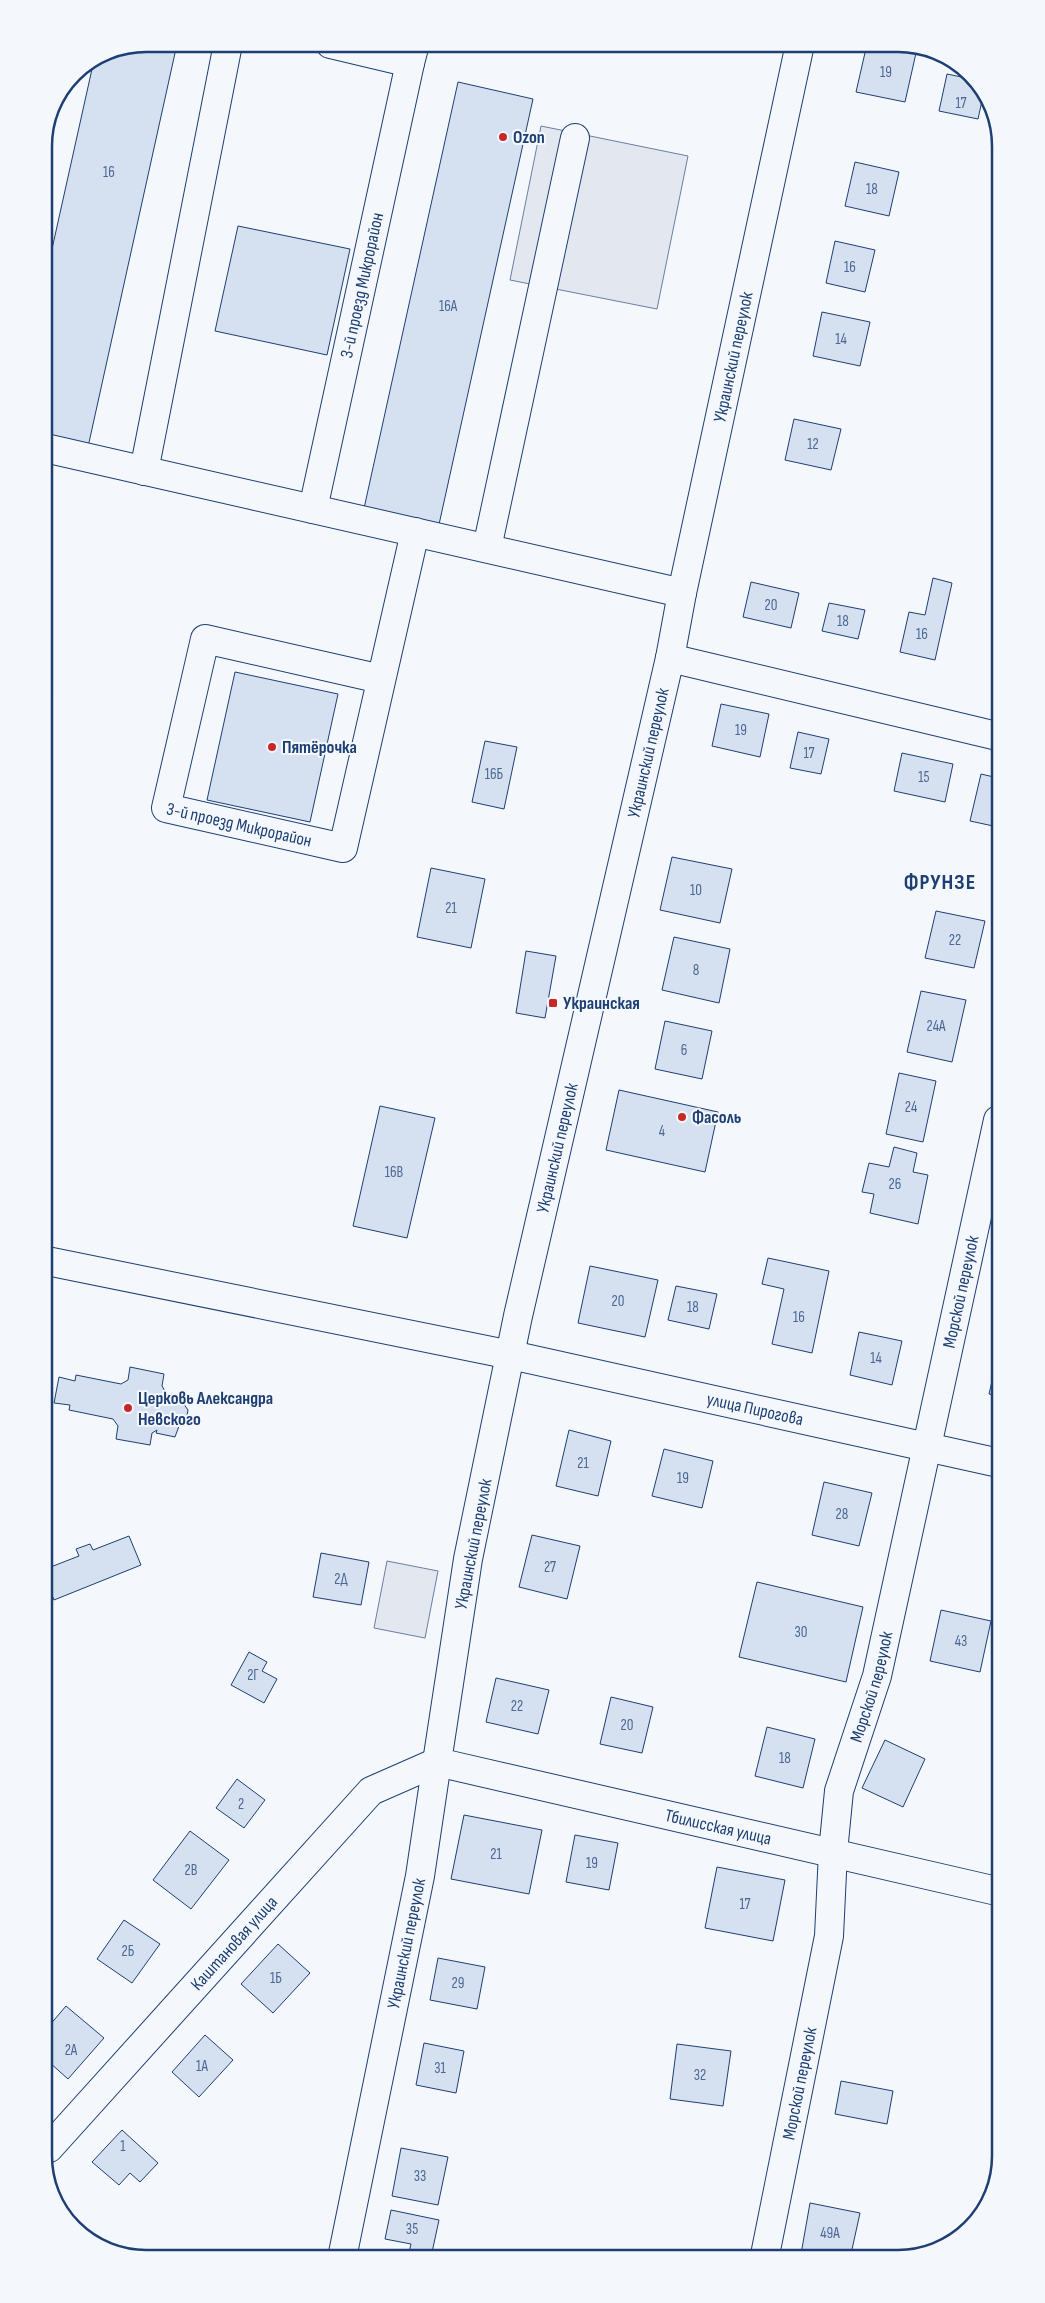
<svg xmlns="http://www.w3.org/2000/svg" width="1045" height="2303" font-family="'Sofia Sans Condensed',sans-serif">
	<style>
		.parking { fill: #e3e8f0; stroke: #687fa3 }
		.building { fill: #d5e0f0; stroke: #1d3f73 }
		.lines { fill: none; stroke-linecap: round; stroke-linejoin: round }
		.minor-casing { stroke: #1d3f73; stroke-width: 30 }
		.major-casing { stroke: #1d3f73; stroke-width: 30 }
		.minor { stroke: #f4f7fb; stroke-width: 28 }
		.major { stroke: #f4f7fb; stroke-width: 28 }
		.poi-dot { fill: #c62828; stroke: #f4f7fb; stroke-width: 2 }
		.labels { text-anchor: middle; stroke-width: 4; stroke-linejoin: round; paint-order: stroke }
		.number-label { font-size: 15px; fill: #4b6792 }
		.poi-label { font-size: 18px; font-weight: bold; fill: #1d3f73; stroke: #f4f7fb; text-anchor: start }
		.street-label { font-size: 18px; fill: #1d3f73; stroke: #f4f7fb }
		.district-label { font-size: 22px; font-weight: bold; letter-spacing: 1px; fill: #1d3f73; stroke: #f4f7fb }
		.rim { fill: none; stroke: #1d3f73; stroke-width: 2.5 }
	</style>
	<rect width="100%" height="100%" fill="#f4f7fb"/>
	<path class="parking" d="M541,126L688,156L657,309L510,280Z
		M387,1561L438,1571L425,1638L374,1628Z"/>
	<path class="building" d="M146,44H177L88,447L45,437L44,285L94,60L107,51Z
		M867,44L916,53L905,102L856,92Z
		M947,74L971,79L983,96L978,119L939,111Z
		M458,82L533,99L438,529L363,513Z
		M855,162L899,172L889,216L845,206Z
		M238,226L350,249L327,355L215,331Z
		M835,241L875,250L865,292L826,283Z
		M822,312L870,322L860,366L813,356Z
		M794,419L841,429L831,470L785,460Z
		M933,578L952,583L935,660L900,652L909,612L925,615Z
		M751,582L799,593L791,628L743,617Z
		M829,603L865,610L858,639L822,631Z
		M235,672L338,694L310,822L207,800Z
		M721,704L769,714L760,757L712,746Z
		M798,732L829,739L821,774L790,768Z
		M485,741L517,747L504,809L472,802Z
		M902,753L953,764L945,802L894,791Z
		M981,774L998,778V827L970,821Z
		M672,857L732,869L720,923L660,910Z
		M431,868L485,879L471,948L417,937Z
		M936,911L985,921L974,968L925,958Z
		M674,937L730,949L719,1003L662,990Z
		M526,951L556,956L545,1018L516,1013Z
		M921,991L966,1000L952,1062L907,1052Z
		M665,1021L712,1031L702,1079L655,1069Z
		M899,1073L936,1081L923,1142L886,1134Z
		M619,1090L718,1112L705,1172L606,1150Z
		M380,1106L435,1118L407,1238L353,1226Z
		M894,1147L917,1153L913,1172L928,1175L918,1224L870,1213L874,1194L862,1192L869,1163L889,1167Z
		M768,1258L829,1271L812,1353L772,1344L784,1289L762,1284Z
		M590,1266L658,1280L645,1337L578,1323Z
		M676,1286L717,1294L709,1329L668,1320Z
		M859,1332L902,1341L892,1385L850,1375Z
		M999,1351V1396L989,1394Z
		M130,1367L164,1374L162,1386L166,1393L185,1397L183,1403L188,1410L186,1421L179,1426L175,1437L156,1433L157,1430L152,1433L150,1445L116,1439L118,1426L113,1419L69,1410L70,1405L54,1403L59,1377L75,1381L76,1375L121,1384L128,1380Z
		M569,1430L611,1441L598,1496L556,1486Z
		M664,1449L713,1461L702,1508L652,1496Z
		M824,1482L872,1493L859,1546L812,1535Z
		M532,1535L580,1546L567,1599L519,1587Z
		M129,1536L141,1565L54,1600L48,1585V1568L79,1556L76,1549L90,1544L93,1550Z
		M321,1553L369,1562L361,1605L313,1597Z
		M757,1582L863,1607L846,1682L739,1657Z
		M941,1610L991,1621L980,1672L930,1661Z
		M249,1652L267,1662L262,1671L277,1679L264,1703L231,1685Z
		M496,1678L549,1690L538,1734L486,1722Z
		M611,1697L653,1707L642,1753L600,1744Z
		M767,1727L815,1739L803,1788L755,1776Z
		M885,1740L925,1759L903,1807L862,1788Z
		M237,1779L265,1800L244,1828L216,1808Z
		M464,1815L542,1830L529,1894L451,1879Z
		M190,1831L229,1860L191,1909L153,1880Z
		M575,1835L618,1843L609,1890L566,1882Z
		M717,1867L785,1880L773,1941L705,1928Z
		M124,1920L160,1944L132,1983L97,1959Z
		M278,1944L310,1973L273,2013L241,1984Z
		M438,1958L485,1967L477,2009L430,2000Z
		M66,2006L104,2038L68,2079L49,2062V2026Z
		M205,2035L233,2060L199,2097L172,2072Z
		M424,2043L464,2051L456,2093L416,2085Z
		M677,2044L731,2051L723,2106L670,2099Z
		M841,2081L893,2091L887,2124L835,2114Z
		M122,2130L158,2163L140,2182L130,2173L119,2185L92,2162Z
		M401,2148L448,2157L438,2205L392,2196Z
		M810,2203L860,2213L851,2254H801Z
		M391,2210L439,2220L431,2257H408L411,2244L385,2239Z"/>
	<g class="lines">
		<defs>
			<g id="minor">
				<path d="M330,44L410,63L415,44"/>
				<path d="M45,448L682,593"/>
				<path d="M144,471L228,44"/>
				<path id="s1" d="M313,509L410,63"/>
				<path d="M487,548L575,138"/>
				<path d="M670,658L997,736"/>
				<path id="s2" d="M381,679L205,639L166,808L343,848L415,532"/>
				<path d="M47,1261L511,1355"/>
				<path id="s3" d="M49,2148L371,1791L437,1762"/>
				<path id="s4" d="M765,2255L829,1936L833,1852L839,1791L877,1676L998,1120"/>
				<path id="s5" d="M342,2258L420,1876L437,1762"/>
			</g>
			<g id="major">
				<path id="s6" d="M800,44L682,593L670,658L518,1316L468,1559L437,1762L1001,1892"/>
				<path id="s7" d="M511,1355L999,1463"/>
			</g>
		</defs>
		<use href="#minor" class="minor-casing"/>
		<use href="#major" class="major-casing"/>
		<use href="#minor" class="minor"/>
		<use href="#major" class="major"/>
	</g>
	<g class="poi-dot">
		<circle cx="503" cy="137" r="5"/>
		<circle cx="272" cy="747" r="5"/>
		<rect x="548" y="998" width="10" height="10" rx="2.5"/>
		<circle cx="682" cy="1117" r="5"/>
		<circle cx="128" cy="1408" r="5"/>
	</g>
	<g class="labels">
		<g class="number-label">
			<text x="886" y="77">19</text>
			<text x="961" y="108">17</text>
			<text x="109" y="177">16</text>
			<text x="872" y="194">18</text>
			<text x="850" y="272">16</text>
			<text x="448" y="311">16А</text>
			<text x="841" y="344">14</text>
			<text x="813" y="449">12</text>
			<text x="771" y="610">20</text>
			<text x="843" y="626">18</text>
			<text x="922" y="639">16</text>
			<text x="741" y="735">19</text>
			<text x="809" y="758">17</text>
			<text x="494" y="779">16Б</text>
			<text x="924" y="782">15</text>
			<text x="696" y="895">10</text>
			<text x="451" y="913">21</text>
			<text x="955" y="945">22</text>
			<text x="696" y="975">8</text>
			<text x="936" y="1031">24А</text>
			<text x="684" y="1055">6</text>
			<text x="911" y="1112">24</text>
			<text x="662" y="1136">4</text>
			<text x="394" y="1177">16В</text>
			<text x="895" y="1189">26</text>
			<text x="618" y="1306">20</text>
			<text x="693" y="1312">18</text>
			<text x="799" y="1322">16</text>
			<text x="876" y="1363">14</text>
			<text x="583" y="1468">21</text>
			<text x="683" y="1483">19</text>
			<text x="842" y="1519">28</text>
			<text x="550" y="1572">27</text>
			<text x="341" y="1584">2Д</text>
			<text x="801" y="1637">30</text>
			<text x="961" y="1646">43</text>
			<text x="253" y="1680">2Г</text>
			<text x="517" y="1711">22</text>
			<text x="627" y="1730">20</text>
			<text x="785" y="1763">18</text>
			<text x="241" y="1809">2</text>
			<text x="496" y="1859">21</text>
			<text x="592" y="1868">19</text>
			<text x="191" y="1875">2В</text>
			<text x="745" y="1909">17</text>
			<text x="128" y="1956">2Б</text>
			<text x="276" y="1983">1Б</text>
			<text x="458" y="1988">29</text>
			<text x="71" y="2055">2А</text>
			<text x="202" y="2071">1А</text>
			<text x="440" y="2073">31</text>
			<text x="700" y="2080">32</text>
			<text x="123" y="2151">1</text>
			<text x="420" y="2181">33</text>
			<text x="412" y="2234">35</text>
			<text x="830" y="2238">49А</text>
		</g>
		<g class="poi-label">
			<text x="513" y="143">Ozon</text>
			<text x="282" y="753">Пятёрочка</text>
			<text x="563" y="1009">Украинская</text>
			<text x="692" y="1123">Фасоль</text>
			<text x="138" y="1404">Церковь Александра<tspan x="138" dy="21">Невского</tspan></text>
		</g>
		<g class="street-label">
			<text dy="6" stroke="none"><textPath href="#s1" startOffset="229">3-й проезд Микрорайон</textPath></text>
			<text transform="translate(733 357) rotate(-78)" y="6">Украинский переулок</text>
			<text transform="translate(648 753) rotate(-77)" y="6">Украинский переулок</text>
			<text dy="6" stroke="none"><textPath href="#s2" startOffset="429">3-й проезд Микрорайон</textPath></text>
			<text transform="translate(557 1148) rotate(-77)" y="6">Украинский переулок</text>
			<text dy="6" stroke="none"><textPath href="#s4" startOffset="985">Морской переулок</textPath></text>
			<text dy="6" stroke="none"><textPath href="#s7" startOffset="250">улица Пирогова</textPath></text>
			<text transform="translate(473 1544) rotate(-79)" y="6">Украинский переулок</text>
			<text dy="6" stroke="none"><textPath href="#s4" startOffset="580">Морской переулок</textPath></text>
			<text dy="6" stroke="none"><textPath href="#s6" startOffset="2045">Тбилисская улица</textPath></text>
			<text dy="6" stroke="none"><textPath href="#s3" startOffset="276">Каштановая улица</textPath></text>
			<text dy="6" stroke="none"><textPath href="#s5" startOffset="321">Украинский переулок</textPath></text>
			<text dy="6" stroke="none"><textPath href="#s4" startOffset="175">Морской переулок</textPath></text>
		</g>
		<g class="district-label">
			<text x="940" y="889">ФРУНЗЕ</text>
		</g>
	</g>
	<path d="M0 0H1045V2303H0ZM146 52H898A94 94 0 0 1 992 146V2156A94 94 0 0 1 898 2250H146A94 94 0 0 1 52 2156V146A94 94 0 0 1 146 52Z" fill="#f4f7fb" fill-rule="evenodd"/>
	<path class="rim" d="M146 52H898A94 94 0 0 1 992 146V2156A94 94 0 0 1 898 2250H146A94 94 0 0 1 52 2156V146A94 94 0 0 1 146 52Z"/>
</svg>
